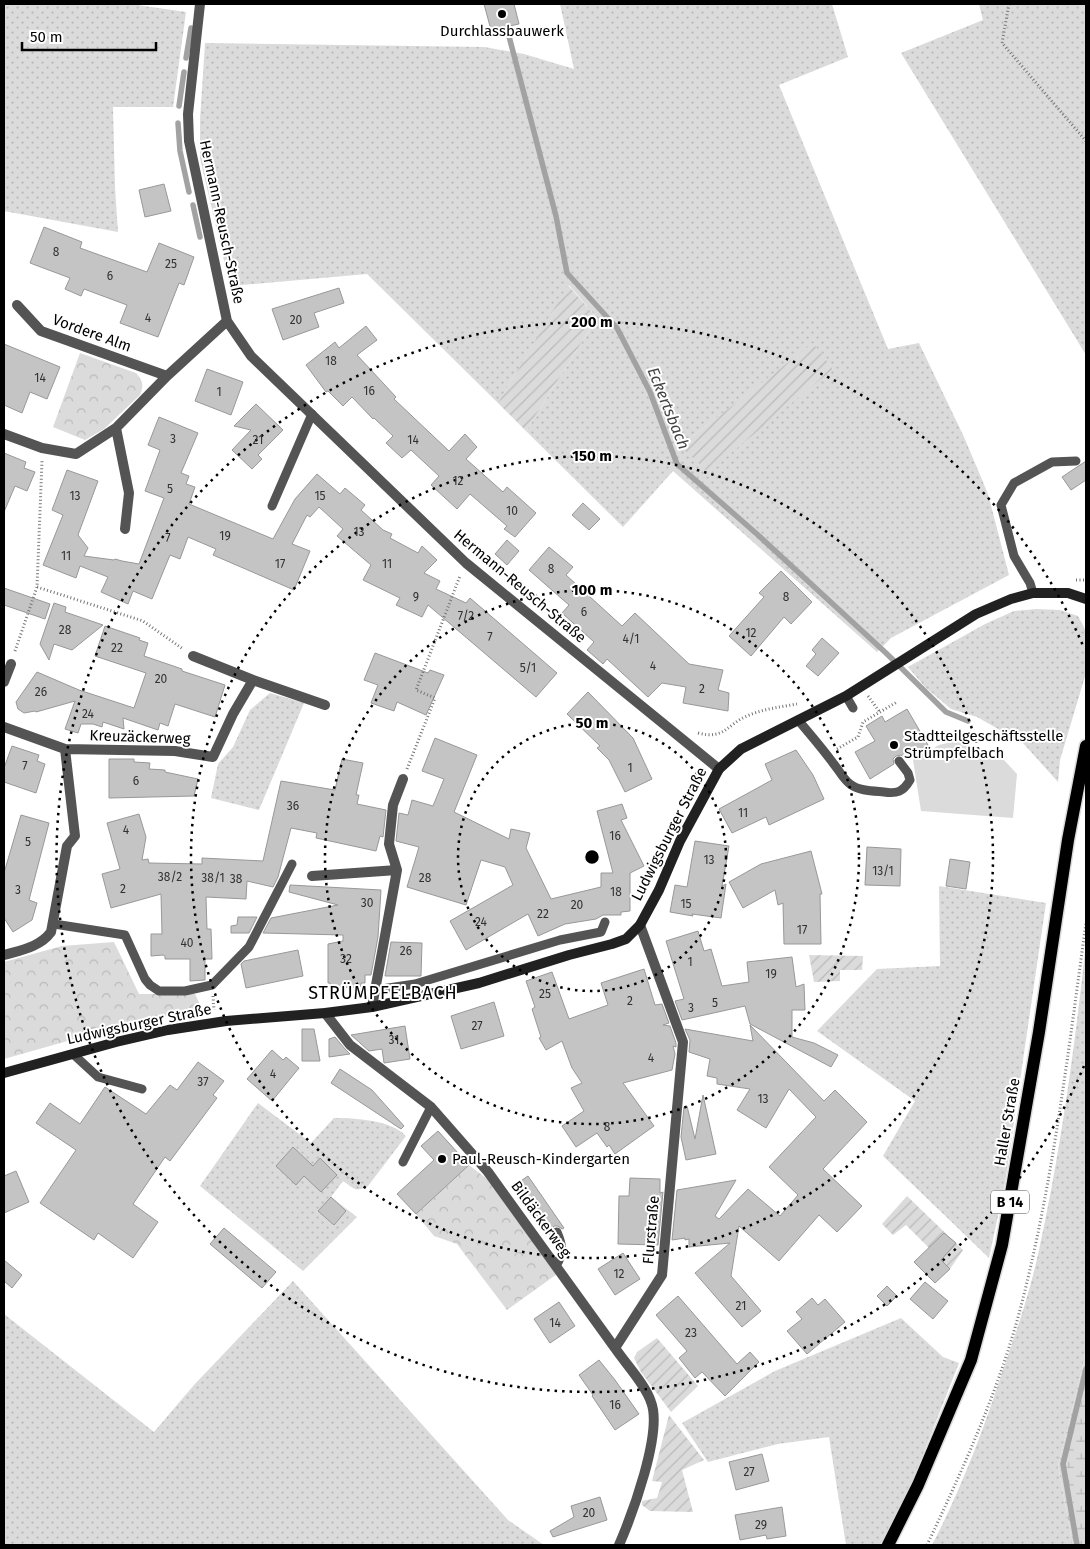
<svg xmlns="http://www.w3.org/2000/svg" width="1090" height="1549" font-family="'Fira Sans',sans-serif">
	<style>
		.grass { fill: url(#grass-dots); fill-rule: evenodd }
		.wetland { fill: url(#wetland-marsh) }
		.park { fill: url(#park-crowns) }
		.garden { fill: url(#garden-furrows) }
		.pitch { fill: #dbdbdb }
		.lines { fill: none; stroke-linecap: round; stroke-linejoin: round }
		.stream { stroke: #a2a2a2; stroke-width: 5.5 }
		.building { fill: #c4c4c4; stroke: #989898 }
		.primary-casing { stroke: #dbdbdb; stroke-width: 15 }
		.path { stroke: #767676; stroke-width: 3; stroke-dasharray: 1 2.5; stroke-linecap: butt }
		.lane { stroke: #545454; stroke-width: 9 }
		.street { stroke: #545454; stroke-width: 10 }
		.secondary { stroke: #212121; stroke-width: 10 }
		.primary { stroke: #000; stroke-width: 12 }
		.ring { fill: none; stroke: #000; stroke-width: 2.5; stroke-dasharray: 2.5 5 }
		.poi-dot { fill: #000; stroke: #fff; stroke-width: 2 }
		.labels { text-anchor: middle; stroke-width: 4; stroke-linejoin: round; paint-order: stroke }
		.number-label { font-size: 12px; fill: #313131 }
		.shield { fill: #fff; stroke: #4c4c4c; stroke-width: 1 }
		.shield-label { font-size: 14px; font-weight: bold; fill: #000 }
		.poi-label { font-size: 15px; fill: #000; stroke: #fff; text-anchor: start }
		.street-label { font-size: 15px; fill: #000; stroke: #fff }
		.water-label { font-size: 16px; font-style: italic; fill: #434343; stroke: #fff }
		.quarter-label { font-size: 18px; letter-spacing: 1px; fill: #000; stroke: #fff }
		.centre { fill: #000; stroke: #fff; stroke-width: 2.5 }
		.ring-label { font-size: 15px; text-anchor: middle; font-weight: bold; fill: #000; stroke: #fff; stroke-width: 4; stroke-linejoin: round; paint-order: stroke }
	</style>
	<defs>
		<pattern id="grass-dots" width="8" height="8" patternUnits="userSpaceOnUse" patternTransform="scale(1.25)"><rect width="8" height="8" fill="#dbdbdb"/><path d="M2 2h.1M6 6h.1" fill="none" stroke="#bababa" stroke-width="1.8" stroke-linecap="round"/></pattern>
		<pattern id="wetland-marsh" width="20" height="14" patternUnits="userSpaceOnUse" patternTransform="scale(1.25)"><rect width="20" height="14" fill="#dbdbdb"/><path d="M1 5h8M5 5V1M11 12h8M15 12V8" fill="none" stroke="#bababa"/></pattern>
		<pattern id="park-crowns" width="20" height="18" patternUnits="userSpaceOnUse" patternTransform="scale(1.25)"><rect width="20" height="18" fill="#dbdbdb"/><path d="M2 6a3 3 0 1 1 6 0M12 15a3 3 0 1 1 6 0" fill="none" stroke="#bababa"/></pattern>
		<pattern id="garden-furrows" width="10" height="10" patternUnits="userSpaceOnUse" patternTransform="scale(1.25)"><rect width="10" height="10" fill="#dbdbdb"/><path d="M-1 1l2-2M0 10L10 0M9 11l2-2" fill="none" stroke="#bababa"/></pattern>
	</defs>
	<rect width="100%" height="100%" fill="#fff"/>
	<path class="grass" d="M4,4H131L186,12L173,107H113L115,187L118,232L4,211Z
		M560,4H832L848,57L779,85L888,349L919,343L964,437L988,494L1009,575L891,638L877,652L673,471L623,527L526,431L597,318L569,285L498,403L367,274L230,286L200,158V120L205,43L484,47L524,54L574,69ZM813,344L833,369L680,447V446Z
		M979,4H1086V355L901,53L983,20Z
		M1037,609L1060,610L1078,616L1086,631V673L1060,760L1058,782L1023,743L977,717L951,709L925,687L908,667L985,624L1014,611Z
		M270,693L304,703L259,810L211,798L218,764L233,747L250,710Z
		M939,886L1046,903L1005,1183L989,1258L883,1156L915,1101L817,1031L877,969L940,966Z
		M1086,943V1345L1084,1361L1058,1466L1073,1545H932C961,1489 982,1434 1002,1373C1016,1333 1030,1292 1039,1250C1061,1149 1075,1045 1086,943Z
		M258,1103L311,1143L334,1118C354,1118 392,1120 406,1136L368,1186C355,1193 354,1188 343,1181L331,1197L357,1217L303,1271L200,1186Z
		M293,1281L508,1520L544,1545H4V1314L154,1432L194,1385Z
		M901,1318L943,1357L959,1363L909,1490L881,1545H846L829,1437L778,1444L708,1462L682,1423L775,1371Z"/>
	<path class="wetland" d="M1086,1345V1545H1073L1058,1466L1084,1361Z"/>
	<path class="park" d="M80,353L136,373C143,381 144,385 140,395L104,429L85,440L53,427Z
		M114,942L139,994H195L202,1009L131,1023L4,1059V962L62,946Z
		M469,1165L487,1179L557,1274L507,1310L457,1244L434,1236L416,1214Z"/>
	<path class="garden" d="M568,285L597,318L526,431L498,403Z
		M813,343L833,369L708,472L680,446Z
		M809,955L863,956L862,970H840V981L814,982Z
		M907,1196L963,1250L950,1269L906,1225L893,1235L882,1224Z
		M657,1338L698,1386L671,1412L641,1372L634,1358L637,1352Z
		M669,1415L704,1460L682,1470L693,1512L650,1511L642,1505V1501L657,1498L662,1482L652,1481Z"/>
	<path class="pitch" d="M956,741L1003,759L1017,774L1013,818L921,811L913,760L939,745Z"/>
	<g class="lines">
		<path class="stream" d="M505,21L556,216L567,273L617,328L650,392L677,464L758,535L886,653L946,712L968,721
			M186,58L191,28
			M179,106L184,72
			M178,123L180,151L189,192
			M193,205L200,237
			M1077,1545L1063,1464L1086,1369"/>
	</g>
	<path class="building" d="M484,4H514L519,24L491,30Z
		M164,184L171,211L145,217L139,190Z
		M44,227L82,242L80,248L147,272L159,243L194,257L184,285L179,283L158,337L120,323L127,305L84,289L81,296L65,289L70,278L30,263Z
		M339,288L344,303L314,313L319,327L283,340L272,309Z
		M366,326L377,340L357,355L396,397L394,399L449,451L465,434L477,447L466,459L503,492L507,487L536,513L515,537L504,529L507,526L470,494L457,509L431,485L439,476L411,450L402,458L386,443L393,436L374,418L373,419L352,397L343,406L328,391L326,392L306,365L335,342L339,348Z
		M4,344L60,367L47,399L30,392L22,413L4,405Z
		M207,369L243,382L231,415L195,401Z
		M256,404L283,430L258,455L262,459L252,469L232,450L251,430L234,426Z
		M159,417L198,433L181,473L189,476L186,484L195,487L189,504L273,539L295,499L317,474L340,494L345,488L365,505L361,510L383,530L392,534L390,538L418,553L422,546L437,560L424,573L440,581L436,589L466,603L470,598L557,673L536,697L428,605L422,617L396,605L400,598L363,580L371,565L337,536L343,529L319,507L310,517L307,515L292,544L310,551L294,590L213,555L216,549L188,537L180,559L170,555L152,599L133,591L128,604L101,592L108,577L80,566L76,578L43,565L63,515L52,510L67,470L98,481L78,535L88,548L84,556L114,560L115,559L122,561L139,564L164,498L145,491L160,450L148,445Z
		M4,453L26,462L24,468L35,472L27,491L15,486L4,512Z
		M1086,461V480L1071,490L1062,477Z
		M583,503L600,519L589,530L572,515Z
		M507,540L519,551L507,565L495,554Z
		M549,547L573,567L566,575L622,626L635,613L689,664L723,670L718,690L729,693L728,711L683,703L686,687L662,683L648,697L607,659L603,664L587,650L594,642L562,613L569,605L529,570Z
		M781,571L812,602L791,624L784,617L751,656L729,636L764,597L759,593Z
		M4,588L50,604L45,619L4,605Z
		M54,603L66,607L65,612L103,625L72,650L54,644L49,660L40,644Z
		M105,626L140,638L139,640L148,643L144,656L182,669V671L225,685L215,717L175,704L168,726L160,723L158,730L123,718L124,729L103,722L102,727L93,724H81L78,733L65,729L75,701L36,712L35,711L24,713L18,709L16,702L37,672L79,690L134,708L146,673L95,656Z
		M822,638L839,653L818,676L806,666L816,654L812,650Z
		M375,653L428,673L430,670L444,675L426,715L397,702L394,711L371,703L378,685L364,680Z
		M588,692L633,738L652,779L625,792L609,760L597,748L600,746L567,714Z
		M907,709L928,745L905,758L901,755L896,756L893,759L894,764L870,779L855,752L875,741L866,726L882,716L885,722Z
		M435,738L477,755L454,812L509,839L511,829L530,833L526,848L551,899L601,887V873H613L597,811L622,804L627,818L621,820L644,866L630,873V911L621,912V915H603L596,919L565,924L538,936L528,914L466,950L450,921L513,885L505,867L481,860L466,905L407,887L419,847L396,841L399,813L408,815L412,800L433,806L444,779L422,771Z
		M12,746L39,755L37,761L45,764L36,793L4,782V768Z
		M796,750L813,775L824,799L769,825L766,817L732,833L719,809L772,780L765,764Z
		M109,759H134V762L150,763L149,769L165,770V772L198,779L194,796L109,798Z
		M342,759L363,763L356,795H359L357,804L386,810L383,837L380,836L376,851L316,838L317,833L291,828L278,877L273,887L247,881L246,899L206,897L207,929H211L212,959H205V980L190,981V959H165V956L163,955L151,956V934H162L161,894L111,908L102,874L120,869L107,823L139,814L146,837L142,860L148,859L149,863L202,864V858L263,861L281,781L335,790Z
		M21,815L49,823L29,900L37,903L32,920L13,932L4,918V873Z
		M695,841L729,846L722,886L726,884L721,918L692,914L693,916L670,912L675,885L687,887Z
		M867,847L901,849L900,886L865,885Z
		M811,851L822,894H820L821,944H784L783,903L778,905L775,890L743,908L729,882L761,864Z
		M950,859L970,862L966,889L946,886Z
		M290,885L381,890L378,937L371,975H365V983H361V987L331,988L330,983H328V944L343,941V935L263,933L271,918L338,905L289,892Z
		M238,917H257L249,933H231V926L237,925Z
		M698,931L704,951L711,949L722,986L749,982L747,962L792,957L796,987L804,984L805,1010H792V1037L814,1043L838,1055L831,1067L750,1024L745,1006L682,1020L675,1001L684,999L666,941Z
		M391,942L422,943L421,976H385Z
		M298,950L303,976L246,988L241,964L244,961Z
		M644,969L655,1005L662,1004L669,1023L663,1025L670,1026L676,1043V1047L673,1046L675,1054L672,1070L623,1083L654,1126L615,1154L609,1145L607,1147L597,1133L576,1147L562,1126L584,1111L571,1088L582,1083L572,1068L562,1041L546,1050L539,1038L541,1037L532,1009L535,1007L526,981L552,972L569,1019L608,1005L601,983Z
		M494,1002L504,1036L461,1049L451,1016Z
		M750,1025L824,1101L835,1090L867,1122L823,1169L862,1206L837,1232L819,1215L779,1261L739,1226L731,1276L761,1311L742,1327L695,1273L730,1243L689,1247V1239L685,1240V1238L672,1240L677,1190L736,1180L715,1216L719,1219L748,1189L780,1216L798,1195L769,1167L816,1117L789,1089L766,1128L737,1110L750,1089L717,1084V1078L707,1076L710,1059L689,1052L690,1040L685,1029L753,1041Z
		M405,1026L410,1059L384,1063L382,1049L369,1051L351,1035Z
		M302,1029H314L320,1061H302Z
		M335,1037L345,1049L350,1054L329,1057V1039Z
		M272,1050L283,1060L286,1057L299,1068L272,1101L247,1079Z
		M198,1062L224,1081L213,1095L217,1098L170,1161L165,1157L133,1204L158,1222L133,1258L98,1233L94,1240L40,1203L76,1150L36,1123L50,1103L80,1124L105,1087L146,1114L170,1085L177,1090Z
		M340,1069L372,1090L404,1126L401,1129L331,1083Z
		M703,1095L716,1154L686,1160L681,1137L684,1107L687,1106L695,1139Z
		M438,1131L469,1165L416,1214L397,1194L434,1160L421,1146Z
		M293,1147L313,1166L320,1158L337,1175L321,1192L304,1176L296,1185L276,1166Z
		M16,1171L29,1202L4,1213V1176Z
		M528,1176L564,1228L562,1229L558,1226H554L551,1231V1237L515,1185Z
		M630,1178L660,1179V1193L663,1192L658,1245L618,1244L619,1196H629Z
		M331,1197L346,1211L334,1225L318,1211Z
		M224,1228L276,1272L262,1288L210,1244Z
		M944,1233L956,1243L941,1260L950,1269L935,1283L914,1262Z
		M623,1253L640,1279L615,1295L598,1269Z
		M4,1260L22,1275L12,1288L4,1281Z
		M925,1282L948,1301L933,1319L910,1299Z
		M887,1286L897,1296L887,1306L877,1296Z
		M678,1296L737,1364L750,1352L759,1362L725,1396L702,1372L695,1378L679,1358L687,1351L656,1315Z
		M812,1298L818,1305L825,1299L845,1322L807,1354L787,1331L802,1319L796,1312Z
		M559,1302L575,1326L550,1343L534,1319Z
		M599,1360L615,1380L639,1414L615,1430L592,1396L593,1395L579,1375Z
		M762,1454L769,1481L736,1490L729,1462Z
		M600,1497L607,1520L553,1537L550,1531L574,1517L571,1506Z
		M782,1507L786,1536L767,1539L766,1535L740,1540L735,1515Z"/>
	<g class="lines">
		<defs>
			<path id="primary" d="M888,1545L918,1485L971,1360L1002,1245L1039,1032L1068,840L1086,746"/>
		</defs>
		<use href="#primary" class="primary-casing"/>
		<path class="path" d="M1009,4L1002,43L1086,141
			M1076,580H1086
			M37,587L143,621L183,649
			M15,651L37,587L42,461
			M868,696L879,711
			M698,733C725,740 727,724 747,716C763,709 780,707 797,704
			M837,749L858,737L863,722L897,702
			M407,769L435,698L416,690L460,576
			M213,996L214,1010
			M927,1545C963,1469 998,1392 1020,1310C1053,1184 1068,1052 1086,923"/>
		<path class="lane" d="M272,506L312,414
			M1033,593L1030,583L1014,556L1001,505L1014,483L1052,462L1076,461
			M846,696L853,708
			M798,720C810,734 822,748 833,763C839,770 843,779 850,784C859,791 873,791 884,792C897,794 903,792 910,780L908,773L899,761
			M54,924L125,935L145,979L150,985L159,991H185L212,985L249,947L292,864
			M375,990L415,984L560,940L601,932L605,922
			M73,1054L98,1077L142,1089
			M403,1162L431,1107
			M556,1266C564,1253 563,1246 557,1232"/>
		<path class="street" d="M200,4L188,114L189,141L227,321L251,356L466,563L719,769
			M17,305L41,331L167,376
			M116,428L129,493L125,529
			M4,434L42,448L76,454L116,428L167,376L227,321
			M253,680L325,705
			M4,682L11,664
			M4,727L65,749L75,836L67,846L51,932C40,947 21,950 4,955
			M65,749L175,751L213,757L233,714L253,680L193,656
			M312,876L397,870
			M372,1007L397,870L389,844L393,805L403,779
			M325,1013L350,1045L431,1107L488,1172L615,1348
			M619,1545C632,1515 663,1432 651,1402C646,1385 625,1363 615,1348L662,1275L683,1042L640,925"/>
		<path class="secondary" d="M4,1073L116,1042L168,1030L226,1021L325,1013L372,1007L479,983L569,955L612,944L626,939L640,925L659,890L680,841L719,769L741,749L846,696L976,614L1011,599L1033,593H1068L1086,599"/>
		<use href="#primary" class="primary"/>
	</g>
	<g class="ring">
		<circle cx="592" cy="857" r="134"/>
		<circle cx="592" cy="857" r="267"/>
		<circle cx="592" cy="857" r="401"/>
		<path d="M1084 1066A535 535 0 1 1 1084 648"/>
	</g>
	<g class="poi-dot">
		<circle cx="502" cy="14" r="5"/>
		<circle cx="894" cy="745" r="5"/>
		<circle cx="442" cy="1159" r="5"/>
	</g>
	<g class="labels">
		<g class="number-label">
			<text x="56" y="256">8</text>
			<text x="171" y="268">25</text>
			<text x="110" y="280">6</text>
			<text x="148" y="322">4</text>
			<text x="296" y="324">20</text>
			<text x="331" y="365">18</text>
			<text x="40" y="382">14</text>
			<text x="369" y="395">16</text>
			<text x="219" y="396">1</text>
			<text x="173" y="443">3</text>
			<text x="258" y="444">21</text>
			<text x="413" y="444">14</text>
			<text x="458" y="485">12</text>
			<text x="170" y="493">5</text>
			<text x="75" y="500">13</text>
			<text x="320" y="500">15</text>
			<text x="512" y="515">10</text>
			<text x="359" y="536">13</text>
			<text x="225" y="540">19</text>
			<text x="168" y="542">7</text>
			<text x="66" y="560">11</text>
			<text x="280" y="568">17</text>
			<text x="387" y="568">11</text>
			<text x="551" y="573">8</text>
			<text x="416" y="601">9</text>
			<text x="786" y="601">8</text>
			<text x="584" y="616">6</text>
			<text x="466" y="620">7/2</text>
			<text x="65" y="634">28</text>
			<text x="751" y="637">12</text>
			<text x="490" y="641">7</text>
			<text x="631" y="643">4/1</text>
			<text x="117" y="652">22</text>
			<text x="653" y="670">4</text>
			<text x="528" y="672">5/1</text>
			<text x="161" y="683">20</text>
			<text x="702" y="693">2</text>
			<text x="41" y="696">26</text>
			<text x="88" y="718">24</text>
			<text x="25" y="770">7</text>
			<text x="630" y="772">1</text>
			<text x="136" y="785">6</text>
			<text x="293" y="810">36</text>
			<text x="743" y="817">11</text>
			<text x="126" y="834">4</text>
			<text x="615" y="840">16</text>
			<text x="28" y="846">5</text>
			<text x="709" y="864">13</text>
			<text x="883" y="875">13/1</text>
			<text x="170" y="881">38/2</text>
			<text x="213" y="882">38/1</text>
			<text x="425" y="882">28</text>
			<text x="236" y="883">38</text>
			<text x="123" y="893">2</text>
			<text x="18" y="894">3</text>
			<text x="616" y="896">18</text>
			<text x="367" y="907">30</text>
			<text x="686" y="908">15</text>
			<text x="577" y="909">20</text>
			<text x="543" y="918">22</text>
			<text x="481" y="926">24</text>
			<text x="802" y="934">17</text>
			<text x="187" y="947">40</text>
			<text x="406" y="955">26</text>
			<text x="346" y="963">32</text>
			<text x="690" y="966">1</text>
			<text x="771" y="978">19</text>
			<text x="545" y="998">25</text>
			<text x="630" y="1005">2</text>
			<text x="715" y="1007">5</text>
			<text x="691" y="1012">3</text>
			<text x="477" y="1030">27</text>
			<text x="394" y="1044">31</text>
			<text x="651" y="1062">4</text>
			<text x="273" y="1078">4</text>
			<text x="203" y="1086">37</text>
			<text x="763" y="1103">13</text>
			<text x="607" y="1131">8</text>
			<text x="619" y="1278">12</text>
			<text x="741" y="1310">21</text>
			<text x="555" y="1327">14</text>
			<text x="691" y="1337">23</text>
			<text x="615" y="1409">16</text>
			<text x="749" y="1476">27</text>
			<text x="589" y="1517">20</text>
			<text x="761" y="1529">29</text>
		</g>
		<rect class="shield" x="991" y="1190.5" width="38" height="23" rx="4"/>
		<g class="shield-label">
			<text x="1010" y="1207">B 14</text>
		</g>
		<g class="poi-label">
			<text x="502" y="36" text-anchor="middle">Durchlassbauwerk</text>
			<text x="904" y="741">Stadtteilgeschäftsstelle<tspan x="904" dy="17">Strümpfelbach</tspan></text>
			<text x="452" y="1164">Paul-Reusch-Kindergarten</text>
		</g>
		<g class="street-label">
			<text transform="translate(222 222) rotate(78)" y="5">Hermann-Reusch-Straße</text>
			<text transform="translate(92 333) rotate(20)" y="5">Vordere Alm</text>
			<text transform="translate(520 586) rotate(40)" y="5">Hermann-Reusch-Straße</text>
			<text transform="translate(140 737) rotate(2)" y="5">Kreuzäckerweg</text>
			<text transform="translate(669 834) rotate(-63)" y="5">Ludwigsburger Straße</text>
			<text transform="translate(139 1024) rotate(-12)" y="5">Ludwigsburger Straße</text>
			<text transform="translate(1007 1122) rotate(-80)" y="5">Haller Straße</text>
			<text transform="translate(541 1219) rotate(54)" y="5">Bildäckerweg</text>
			<text transform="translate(651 1230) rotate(-85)" y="5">Flurstraße</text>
		</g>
		<g class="water-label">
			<text transform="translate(669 408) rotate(68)" y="6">Eckertsbach</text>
		</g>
		<g class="quarter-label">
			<text x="383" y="999">STRÜMPFELBACH</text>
		</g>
	</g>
	<circle cx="592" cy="857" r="8" class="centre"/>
	<g class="ring-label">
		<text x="592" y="327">200 m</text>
		<text x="592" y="461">150 m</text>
		<text x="592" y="595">100 m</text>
		<text x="592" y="728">50 m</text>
	</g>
	<rect width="1090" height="1549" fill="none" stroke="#000000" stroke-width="10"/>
	<path d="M22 42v8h134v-8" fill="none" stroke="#000000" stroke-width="2.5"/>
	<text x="30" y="42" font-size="15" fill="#000000" stroke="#ffffff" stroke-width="4" paint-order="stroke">50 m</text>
</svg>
